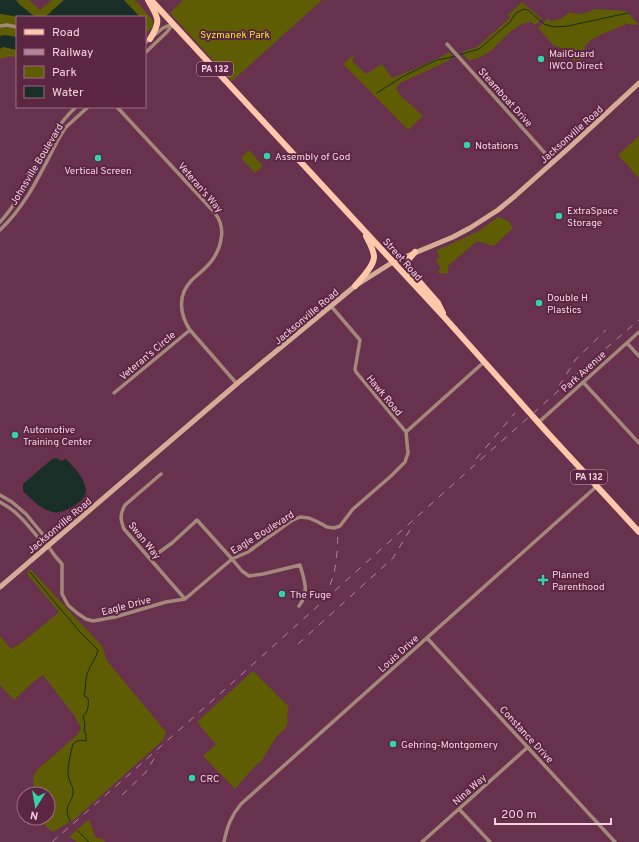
<svg xmlns="http://www.w3.org/2000/svg" width="639" height="842" font-family="Overpass,sans-serif">
	<style>
		.green { fill: #5e5d03 }
		.water { fill: #182e26 }
		.lines { fill: none; stroke-linecap: round; stroke-linejoin: round }
		.stream { stroke: #182e26; stroke-width: 1 }
		.minor { stroke: #a4887a; stroke-width: 3.5 }
		.secondary { stroke: #d7ac96; stroke-width: 5 }
		.primary { stroke: #ffc8ab; stroke-width: 6 }
		.rail { stroke: #b2859c; stroke-width: 1; stroke-dasharray: 7 7; stroke-linecap: butt }
		.poi-dot { fill: #34d4a8; stroke: #5c2643; stroke-width: 1.5 }
		.labels { text-anchor: middle; stroke-width: 4; stroke-linejoin: round; paint-order: stroke }
		.shield { fill: #5c2643; stroke: #c69eb2; stroke-width: 1 }
		.shield-label { font-size: 9px; font-weight: bold; fill: #f4d1e1 }
		.park-label { font-size: 10px; fill: #ecea2e; stroke: #5c2643 }
		.poi-label { font-size: 10px; fill: #f4d1e1; stroke: #5c2643; text-anchor: start }
		.street-label { font-size: 10px; fill: #f4d1e1; stroke: #5c2643 }
	</style>
	<rect width="100%" height="100%" fill="#68314e"/>
	<path class="green" d="M0,0H29L40,10L52,0H135L151,18L154,24L151,29L145,34V17H17V58L10,56L0,59Z
		M183,0H322L232,81L170,13Z
		M522,2L542,19L535,25L532,22C514,22 503,42 489,52C484,56 476,58 469,61L462,53L464,51L477,47L510,18L508,15Z
		M595,9L626,11L639,25L627,24L600,35L591,40L585,46L582,59L575,63L566,50L553,45L538,28L548,18L550,21L560,19L570,12C579,16 587,13 595,9Z
		M449,52L453,56L448,61L400,83L396,88L401,96L423,116L408,130L343,64L353,55L354,56L352,61L366,74L382,64L392,78L412,70L425,64L441,57Z
		M639,136V178L618,155Z
		M249,150L263,166L255,173L241,158Z
		M498,217L508,221L513,228L494,246L477,241L448,266V273L440,274L438,271L441,268L436,261L440,257L436,251L479,231Z
		M30,569L102,646L107,661L166,732L163,740L75,819L53,832L36,818H48V794H24V799L23,796V793L33,790C35,779 30,779 38,769L78,734L81,728L74,715L43,675L32,683L14,700L0,685V636L11,649L24,641L59,612L27,574Z
		M253,671L289,707L287,717L288,721L286,727L277,736L262,760L253,768L235,789L203,756L216,744L205,732L197,722Z
		M89,819L95,837L104,840L105,842H77L69,837Z"/>
	<path class="water" d="M0,0H16L19,4L35,17H20L0,14Z
		M64,0H124L140,17H45Z
		M4,35L17,37V50L3,47L0,49V36Z
		M57,458L61,461L66,459C74,468 84,476 86,490C87,500 68,511 59,512C56,513 51,512 47,510C40,508 29,497 23,491V484L52,459Z"/>
	<g class="lines">
		<path class="stream" d="M458,55L479,49L510,22L516,13L524,9L528,10L544,24L554,27L568,26L628,13
			M377,93L402,77L426,65L437,60L448,58L455,56
			M30,572L61,610L65,614L80,632L98,650C96,659 90,665 87,674C85,681 86,689 84,696L88,698C89,705 88,712 83,716L85,724L84,731L86,734V741C81,740 77,740 73,744C71,752 66,771 69,779C70,783 73,786 73,791C73,805 62,803 70,821
			M78,831L89,842"/>
		<path class="minor" d="M0,26L7,25L17,27
			M145,43L163,28L172,24
			M447,44L553,162
			M145,53L167,32L173,24
			M117,107L215,213C220,220 223,230 221,239C220,247 217,253 213,259C207,268 198,274 191,281C177,296 180,315 190,330L237,384
			M0,222C32,188 42,138 76,107
			M0,230C27,205 42,170 59,138L65,128L88,107
			M331,306L360,340L355,369L356,372L406,432
			M627,343L639,356
			M583,382L639,443
			M114,393L190,330
			M539,422L639,332
			M406,432L484,362
			M161,474L125,505C120,514 120,519 124,529L185,599
			M0,495L12,502L26,514L45,537L48,546L55,556L62,564V594L68,605L77,613L86,619L93,621L115,617L166,602L185,599L232,559L248,552L291,521L300,517L309,518L318,522L327,527L334,528L340,526L353,509L391,476L405,462L408,453L406,432
			M0,502C7,506 14,510 20,517C30,526 37,539 48,546
			M150,559L172,543L197,520L232,559L242,571L249,576L263,574L300,565C304,580 310,591 299,606
			M427,638L615,842
			M459,809L490,842
			M224,842C227,827 231,816 241,804L597,486
			M422,842L528,747"/>
		<path class="secondary" d="M0,587L239,382L355,286L393,262L453,237L470,228L498,210L515,196L571,146L639,83"/>
		<path class="primary" d="M148,0C158,18 162,20 150,39
			M151,0L445,318L545,430L639,532
			M415,252L408,260V264L410,271L438,303L443,313
			M355,286C361,279 374,266 374,257C374,250 369,242 366,236"/>
		<path class="rail" d="M559,386L576,359L606,330
			M476,459L515,413
			M323,597C337,578 337,556 338,533
			M298,644L393,558L414,523
			M122,795L146,772L158,752
			M52,842C199,714 343,583 488,453C539,409 588,363 639,320"/>
	</g>
	<g class="poi-dot">
		<circle cx="541" cy="59" r="4"/>
		<circle cx="467" cy="145" r="4"/>
		<circle cx="267" cy="156" r="4"/>
		<circle cx="98" cy="158" r="4"/>
		<circle cx="559" cy="216" r="4"/>
		<circle cx="539" cy="303" r="4"/>
		<circle cx="15" cy="435" r="4"/>
		<path d="M541 574h4v4h4v4h-4v4h-4v-4h-4v-4h4z"/>
		<circle cx="282" cy="594" r="4"/>
		<circle cx="393" cy="744" r="4"/>
		<circle cx="192" cy="778" r="4"/>
	</g>
	<g class="labels">
		<g class="shield">
			<rect x="197" y="62" width="36" height="14" rx="3"/>
			<rect x="571" y="470" width="36" height="14" rx="3"/>
		</g>
		<g class="shield-label">
			<text x="215" y="72">PA 132</text>
			<text x="589" y="480">PA 132</text>
		</g>
		<g class="park-label">
			<text x="235" y="38">Syzmanek Park</text>
		</g>
		<g class="poi-label">
			<text x="549" y="57">MailGuard<tspan x="549" dy="12">IWCO Direct</tspan></text>
			<text x="475" y="149">Notations</text>
			<text x="275" y="160">Assembly of God</text>
			<text x="98" y="174" text-anchor="middle">Vertical Screen</text>
			<text x="567" y="214">ExtraSpace<tspan x="567" dy="12">Storage</tspan></text>
			<text x="547" y="301">Double H<tspan x="547" dy="12">Plastics</tspan></text>
			<text x="23" y="433">Automotive<tspan x="23" dy="12">Training Center</tspan></text>
			<text x="552" y="578">Planned<tspan x="552" dy="12">Parenthood</tspan></text>
			<text x="290" y="598">The Fuge</text>
			<text x="401" y="748">Gehring-Montgomery</text>
			<text x="200" y="782">CRC</text>
		</g>
		<g class="street-label">
			<text transform="translate(506 97) rotate(48)" y="4">Steamboat Drive</text>
			<text transform="translate(571 134) rotate(-42)" y="4">Jacksonville Road</text>
			<text transform="translate(36 164) rotate(-59)" y="4">Johnsville Boulevard</text>
			<text transform="translate(201 187) rotate(49)" y="4">Veteran's Way</text>
			<text transform="translate(403 259) rotate(48)" y="4">Street Road</text>
			<text transform="translate(306 316) rotate(-40)" y="4">Jacksonville Road</text>
			<text transform="translate(147 355) rotate(-40)" y="4">Veteran's Circle</text>
			<text transform="translate(583 371) rotate(-42)" y="4">Park Avenue</text>
			<text transform="translate(385 395) rotate(50)" y="4">Hawk Road</text>
			<text transform="translate(59 525) rotate(-40)" y="4">Jacksonville Road</text>
			<text transform="translate(262 532) rotate(-32)" y="4">Eagle Boulevard</text>
			<text transform="translate(145 540) rotate(51)" y="4">Swan Way</text>
			<text transform="translate(126 605) rotate(-15)" y="4">Eagle Drive</text>
			<text transform="translate(398 653) rotate(-42)" y="4">Louis Drive</text>
			<text transform="translate(527 734) rotate(47)" y="4">Constance Drive</text>
			<text transform="translate(469 789) rotate(-42)" y="4">Nina Way</text>
		</g>
	</g>
	<rect x="16" y="16" width="130" height="92" fill="#5c2643" stroke="#996a82"/>
	<rect x="24" y="29" width="20" height="6" fill="#ffc8ab" stroke="#996a82"/>
	<text x="52" y="36" font-size="12" fill="#f4d1e1">Road</text>
	<rect x="24" y="49" width="20" height="6" fill="#b2859c" stroke="#996a82"/>
	<text x="52" y="56" font-size="12" fill="#f4d1e1">Railway</text>
	<rect x="24" y="66" width="20" height="12" fill="#5e5d03" stroke="#996a82"/>
	<text x="52" y="76" font-size="12" fill="#f4d1e1">Park</text>
	<rect x="24" y="86" width="20" height="12" fill="#182e26" stroke="#996a82"/>
	<text x="52" y="96" font-size="12" fill="#f4d1e1">Water</text>
	<g transform="translate(36 806) rotate(191)"><circle r="19" fill="#5c2643" stroke="#996a82"/>
	<path d="M0-3L7 15L0 10L-7 15Z" fill="#34d4a8"/>
	<text y="-6" font-size="11" font-weight="bold" text-anchor="middle" fill="#f4d1e1">N</text>
	</g>
	<path d="M495 818v6h116v-6" fill="none" stroke="#f4d1e1" stroke-width="2"/>
	<text x="501" y="818" font-size="12" fill="#f4d1e1" stroke="#5c2643" stroke-width="3" paint-order="stroke">200 m</text>
</svg>
